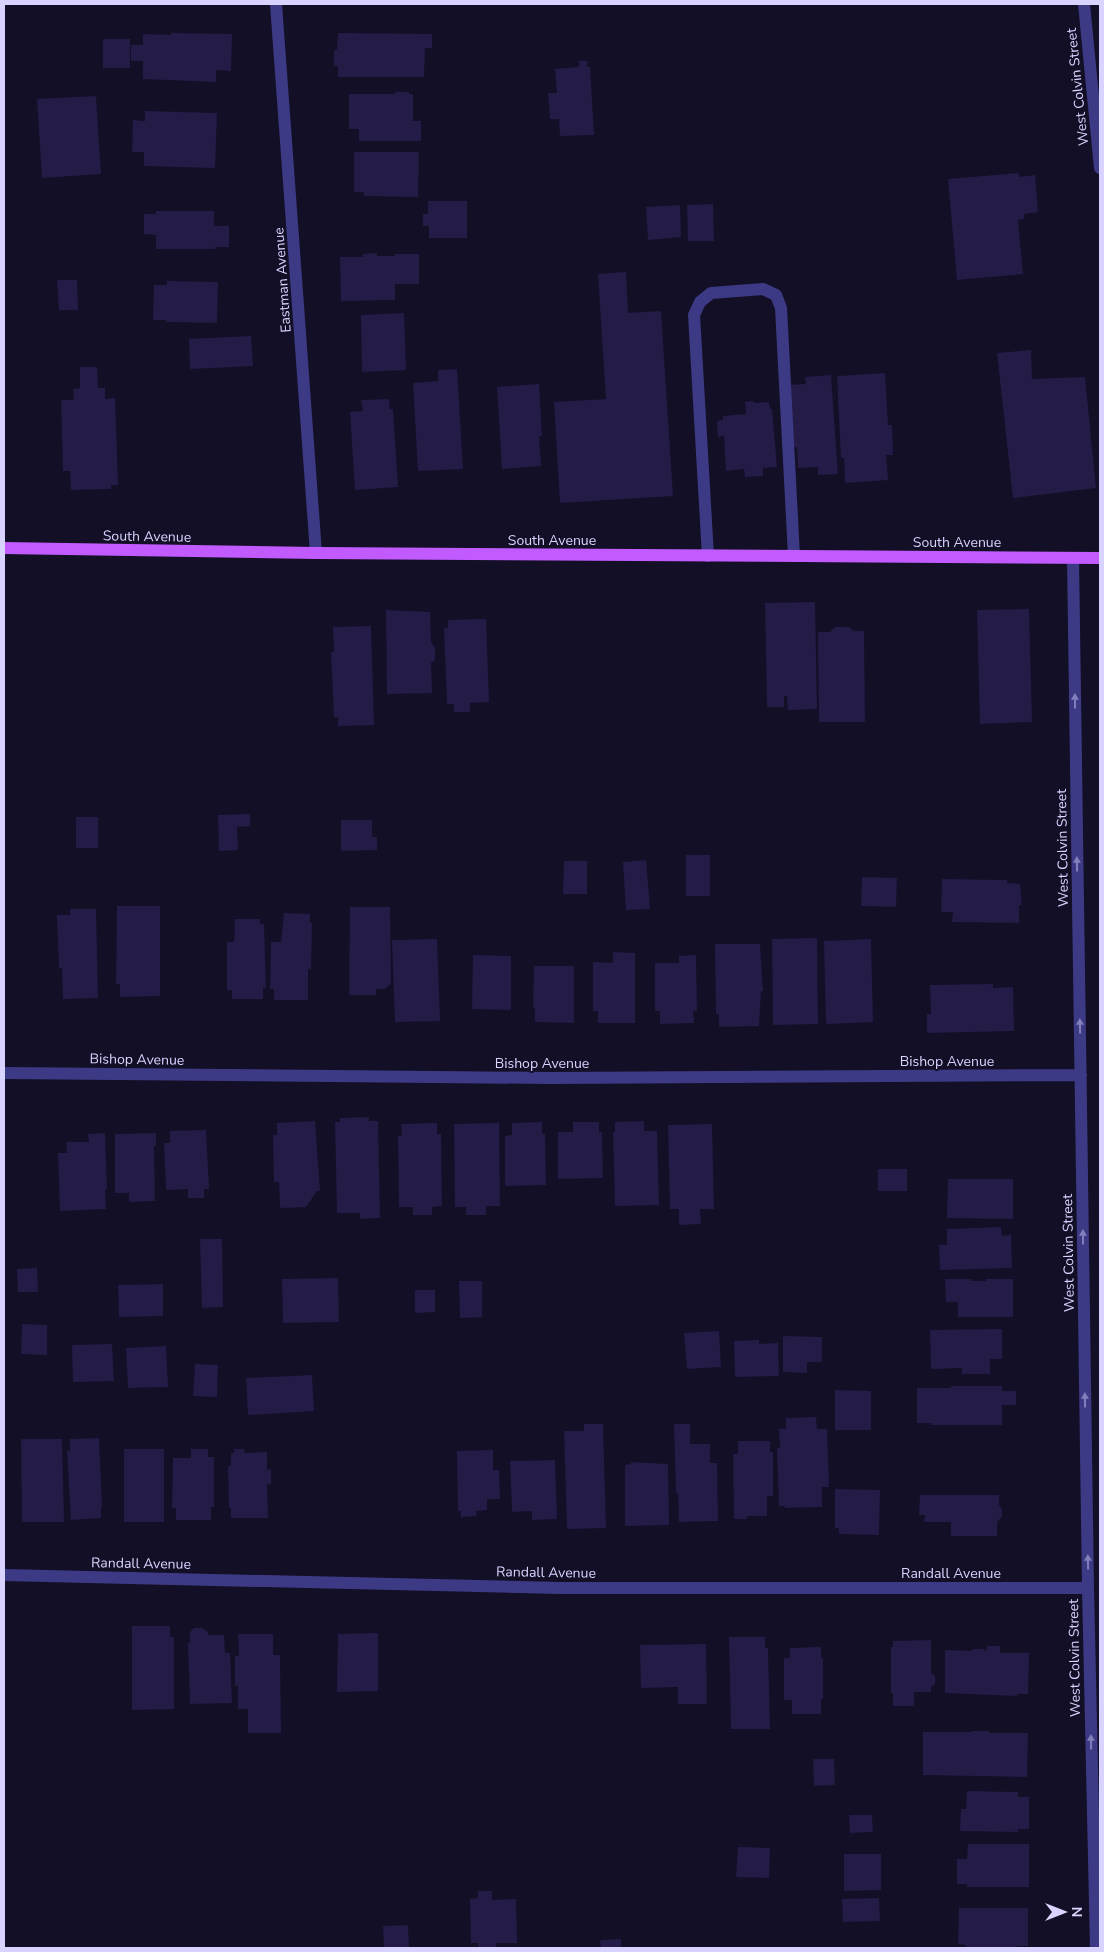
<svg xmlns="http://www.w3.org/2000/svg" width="1104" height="1952" font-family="'Nunito Sans',sans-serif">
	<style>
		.building { fill: #241b47 }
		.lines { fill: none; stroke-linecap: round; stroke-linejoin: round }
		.service { stroke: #3d3a85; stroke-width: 12 }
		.minor { stroke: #3d3a85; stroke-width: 12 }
		.primary { stroke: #c25bff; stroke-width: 12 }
		.oneway { fill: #837fbc }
		.labels { text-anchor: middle; stroke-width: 4; stroke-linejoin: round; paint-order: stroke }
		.street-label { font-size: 14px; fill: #d9d4ff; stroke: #130f26 }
	</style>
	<rect width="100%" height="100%" fill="#130f26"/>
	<path class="building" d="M171,33L232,34L231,71L216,70V82L143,79V61H131V45H143V34L171,35Z
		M338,33L432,34V48H425L424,77H338V66H334V50H337Z
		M103,39H130V68H103Z
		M579,61H587V67H590L594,135L560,136L559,119H550L548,93H557L555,69L579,67Z
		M395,92H409V94H413V121H421V141H359V129H349V94H395Z
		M96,96L101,174L42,178L37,99Z
		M145,111L217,113L215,168L144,166V152H132L133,120L145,121Z
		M354,152H419L418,197L364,196V192H354Z
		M1019,173V177L1035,175L1038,212L1024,214V219L1018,220L1023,274L957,280L948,179Z
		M428,201H467V238H429V226H423V214H428Z
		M713,204L714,241H688L687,205Z
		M680,205L681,237L648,240L646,207Z
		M156,211H214V226H229V247H215V249H156V235L144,234V214H156Z
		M377,253V256H395L394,254H419V284H395V300L341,301L340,257H363V254Z
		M626,272L628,313L661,311L673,496L560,503L554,402L606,399L598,274Z
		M57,280H77L78,310H59Z
		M167,281L218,282L217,323L166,322V320H153L154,285H167Z
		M404,313L406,370L362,372L361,315Z
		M251,336L253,366L190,369L189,339Z
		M1031,350L1032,379L1085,377L1096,488L1013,498L997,353Z
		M80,367H97L98,388H105V399L115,398L118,485H111V489L71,490L70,471H63L61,400H74L73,389L80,388Z
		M457,369L463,469L418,471L413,383L438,381V370Z
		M885,373L888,425H892L893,455H886L888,480L845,483L844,458H841L837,376Z
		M831,375L838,474L818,475V467L798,468L797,447L790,448L787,385L806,384L805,377Z
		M539,384L542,436H539L541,466L502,469L497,387Z
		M389,399L390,409H393L398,487L355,490L350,412L363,411L361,400Z
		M752,401L755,403L769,402L770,409H772L777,467L763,468V476L745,477L744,469L726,471L724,436L718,437L717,421L723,420V416L746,414L745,402Z
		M815,602L817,709L788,710L787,696H784V707H767L765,603Z
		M1029,609L1032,722L980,724L977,610Z
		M386,610L430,612L431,642L435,648V660L431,663L432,693L387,694Z
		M486,619L489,702L470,703V712H454V704H447L444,628H448V620Z
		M371,626L374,725L338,726V717L334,718L331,652H334L333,627Z
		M835,627H849L854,631H864L865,722H819L818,632H830Z
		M250,814V826L237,827L238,850L219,851L218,815Z
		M76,817H98V848H76Z
		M341,820H372V837H377V850L341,851Z
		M686,855H710V896H686Z
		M646,860L650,909L626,910L623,862Z
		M564,861H587V894H563Z
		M862,877L897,878L896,907L861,906Z
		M942,879L1007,880V883L1020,884L1022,905H1019V923L952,922L953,912H941Z
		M117,906H160V996L120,997V984H116Z
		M350,907H390L391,983L385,989H376V995H349Z
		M70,909H96L98,998L63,999L62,968H59L57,915H70Z
		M284,913L310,914V923H312L311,969H308V1000H274V989H270L271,942H281Z
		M235,919H260V924H264L266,988H263V999H232V990H227V942H234Z
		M817,938L818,1024L773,1025L772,939Z
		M437,939L440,1021L395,1022L392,940Z
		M871,939L873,1022L826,1024L824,941Z
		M715,944H760L763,991H761L759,1026L719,1027V1014H716Z
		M613,952L635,953V1023H598V1011H593V962L613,963Z
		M473,955L511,956V1010L472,1009Z
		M696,955L697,1011H693L694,1023L660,1024V1011H655V963H679V956Z
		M534,966H574V1023L535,1022V1008H533Z
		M993,984V988L1013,987L1014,1031L927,1033V1014H931L930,985Z
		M369,1117V1121H378L380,1218L360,1219V1213H337L335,1122H340V1118Z
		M315,1121L320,1191H317L306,1207L280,1208L279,1182H274L273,1135H277V1123Z
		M644,1121V1131H657L659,1205L615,1206L613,1132H615V1122Z
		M542,1122V1134H545L546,1185L505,1186V1136L512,1135V1123Z
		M573,1122H599V1132H602L603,1178L558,1179V1132H573Z
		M437,1123V1134H441L442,1206L432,1207V1215H413V1207H399L398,1136H402L401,1124Z
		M499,1123L500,1206H486V1215H466V1207H455L454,1124Z
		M712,1124L714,1209H700L701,1224L679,1225V1209H670L668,1125Z
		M206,1130L209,1189H204V1198H188V1189L166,1190L164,1143H170V1131Z
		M105,1133L107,1189L105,1190L106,1209L60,1211L58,1153H67L66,1142H89L88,1134Z
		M156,1133V1146H154L155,1201L129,1202V1193H115V1134Z
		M878,1169H907V1191H878Z
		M948,1179H1013V1219L947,1218Z
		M1001,1227L1002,1236L1011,1235L1012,1268L940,1270L939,1245H947V1229Z
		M200,1239H222L223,1307L202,1308Z
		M37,1268L38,1292H18L17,1269Z
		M338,1278L339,1322L283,1323L282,1279Z
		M945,1279H971V1281H986V1279H1013V1317H958V1302H946Z
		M459,1281H482V1317L460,1318Z
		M163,1284V1316L119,1317L118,1285Z
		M415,1290H435V1312L415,1313Z
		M22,1324L47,1325V1355L21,1354Z
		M1002,1329V1359H990V1374H962V1368L931,1369L930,1330Z
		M719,1331L721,1367L687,1369L684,1333Z
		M783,1336L822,1337V1362H807V1373L783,1372Z
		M759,1340V1344L778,1343L779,1376L735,1377L734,1341Z
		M112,1344L114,1381L73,1382L72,1345Z
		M166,1346L168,1387L128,1388L126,1348Z
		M195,1364L218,1365L217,1397L193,1396Z
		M312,1375L314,1411L248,1415L246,1378Z
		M951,1386H1002V1391H1016V1405H1002V1425H931V1423H917V1388H951Z
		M835,1390L871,1391V1430H835Z
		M816,1417L817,1429H827L829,1487H822V1507L785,1508V1506H779L777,1448H780L779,1429H786V1418Z
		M584,1424H603L606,1528L567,1529L564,1431H584Z
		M674,1424H690V1444H710V1463H717L718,1521L679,1522L678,1493H676Z
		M99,1438L102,1508H101V1518L71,1520L67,1451H70V1439Z
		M21,1439H62L64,1522H22Z
		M738,1441H770V1452H773V1496H767V1516H747V1519H734L733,1454H738Z
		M124,1449H164V1522H124Z
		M191,1449H208V1457H214V1507H211V1520H176V1508H172L173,1458H191Z
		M234,1449H244L245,1453L267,1452V1470L271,1469V1484H267L268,1518H231V1508H229L228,1466H231V1453H234Z
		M493,1450V1470H499L500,1499H487V1510L476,1511L477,1516L461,1517V1511H458L457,1451Z
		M555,1460L557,1519L532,1520V1511L512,1512L510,1461Z
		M631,1462L668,1464L669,1525L625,1526V1465L631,1464Z
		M835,1489L880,1490L879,1535L839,1534V1528H835Z
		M920,1495H999V1505L1002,1509V1517L997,1522V1536H951V1522H924L925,1515H919Z
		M132,1626H170V1637H174V1709L132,1710Z
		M194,1628H202L208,1632V1635H224L225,1653H230L232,1703L190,1704L188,1643H190V1632Z
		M378,1633V1691L337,1692L338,1634Z
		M238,1634H273V1655H280L281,1733H248V1709H238V1686H235V1656H239Z
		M729,1637H765V1648H768L770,1729H731Z
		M931,1640V1673L935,1676V1684L931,1687V1692H914V1706H893V1693H891V1647H893V1641Z
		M706,1644L707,1704H678V1687L641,1688L640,1645Z
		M987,1646H1000V1653H1029L1028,1694H1017V1696L945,1693V1650L971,1651L974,1649H983L987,1651Z
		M821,1647V1658H823V1699H821V1714H792V1700H784V1658H790V1648Z
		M972,1731H989V1733H1028L1027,1777L923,1775V1732H972Z
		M813,1759H834L835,1785L814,1786Z
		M967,1791L1018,1792V1797H1029V1829H1018V1832L960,1831L961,1809H966Z
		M849,1815H872L873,1832L850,1833Z
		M968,1844H1029V1887H967V1884H957V1859H967Z
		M738,1847L770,1848L769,1878L736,1877Z
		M844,1854H881V1890L844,1891Z
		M478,1891H492V1900L516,1899L517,1943H496V1948H478V1943H471L470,1899L478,1898Z
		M879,1898L880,1921L843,1922L842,1899Z
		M959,1908H1028V1946H1016V1948L966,1947V1945L958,1944Z
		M408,1925L409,1948H384L383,1926Z
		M621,1939V1948H601L600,1940Z"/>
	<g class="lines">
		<path class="service" d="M708,556L694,315L700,302L711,293L763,289L776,295L781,308L794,556"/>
		<path class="minor" d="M276,4L316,553
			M1084,4L1100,168
			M1073,558L1088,1588L1096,1948
			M4,1073L550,1078L1081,1075
			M4,1575L560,1588H1088"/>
		<path class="primary" d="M4,548L316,553L1100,558"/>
	</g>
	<defs><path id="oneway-solid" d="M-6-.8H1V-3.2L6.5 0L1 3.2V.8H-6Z" transform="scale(1.25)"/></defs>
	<g class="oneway">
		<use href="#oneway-solid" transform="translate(1075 701) rotate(-91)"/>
		<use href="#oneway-solid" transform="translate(1077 864) rotate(-91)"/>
		<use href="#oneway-solid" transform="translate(1080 1026) rotate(-91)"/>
		<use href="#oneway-solid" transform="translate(1083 1237) rotate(-91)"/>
		<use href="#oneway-solid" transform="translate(1085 1400) rotate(-91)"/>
		<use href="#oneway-solid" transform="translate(1088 1562) rotate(-91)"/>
		<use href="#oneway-solid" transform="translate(1091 1742) rotate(-91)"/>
	</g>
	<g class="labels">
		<g class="street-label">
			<text transform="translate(1077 87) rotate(-96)" y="5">West Colvin Street</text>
			<text transform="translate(282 280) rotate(-94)" y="5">Eastman Avenue</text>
			<text transform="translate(147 536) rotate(1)" y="5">South Avenue</text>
			<text x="552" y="545">South Avenue</text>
			<text x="957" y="547">South Avenue</text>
			<text transform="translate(1062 848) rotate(-91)" y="5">West Colvin Street</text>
			<text transform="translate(137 1059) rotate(1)" y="5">Bishop Avenue</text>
			<text x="947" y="1066">Bishop Avenue</text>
			<text x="542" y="1068">Bishop Avenue</text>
			<text transform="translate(1068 1253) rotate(-91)" y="5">West Colvin Street</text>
			<text transform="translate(141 1563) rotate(1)" y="5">Randall Avenue</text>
			<text transform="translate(546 1572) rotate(1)" y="5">Randall Avenue</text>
			<text x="951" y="1578">Randall Avenue</text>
			<text transform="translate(1074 1658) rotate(-91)" y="5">West Colvin Street</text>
		</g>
	</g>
	<rect width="1104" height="1952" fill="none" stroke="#d9d4ff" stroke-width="10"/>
	<g transform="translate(1064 1912) rotate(90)" stroke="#130f26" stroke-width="4" paint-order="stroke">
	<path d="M0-4L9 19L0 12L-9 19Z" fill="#d9d4ff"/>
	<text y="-8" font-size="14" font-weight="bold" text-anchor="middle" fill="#d9d4ff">N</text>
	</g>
</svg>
